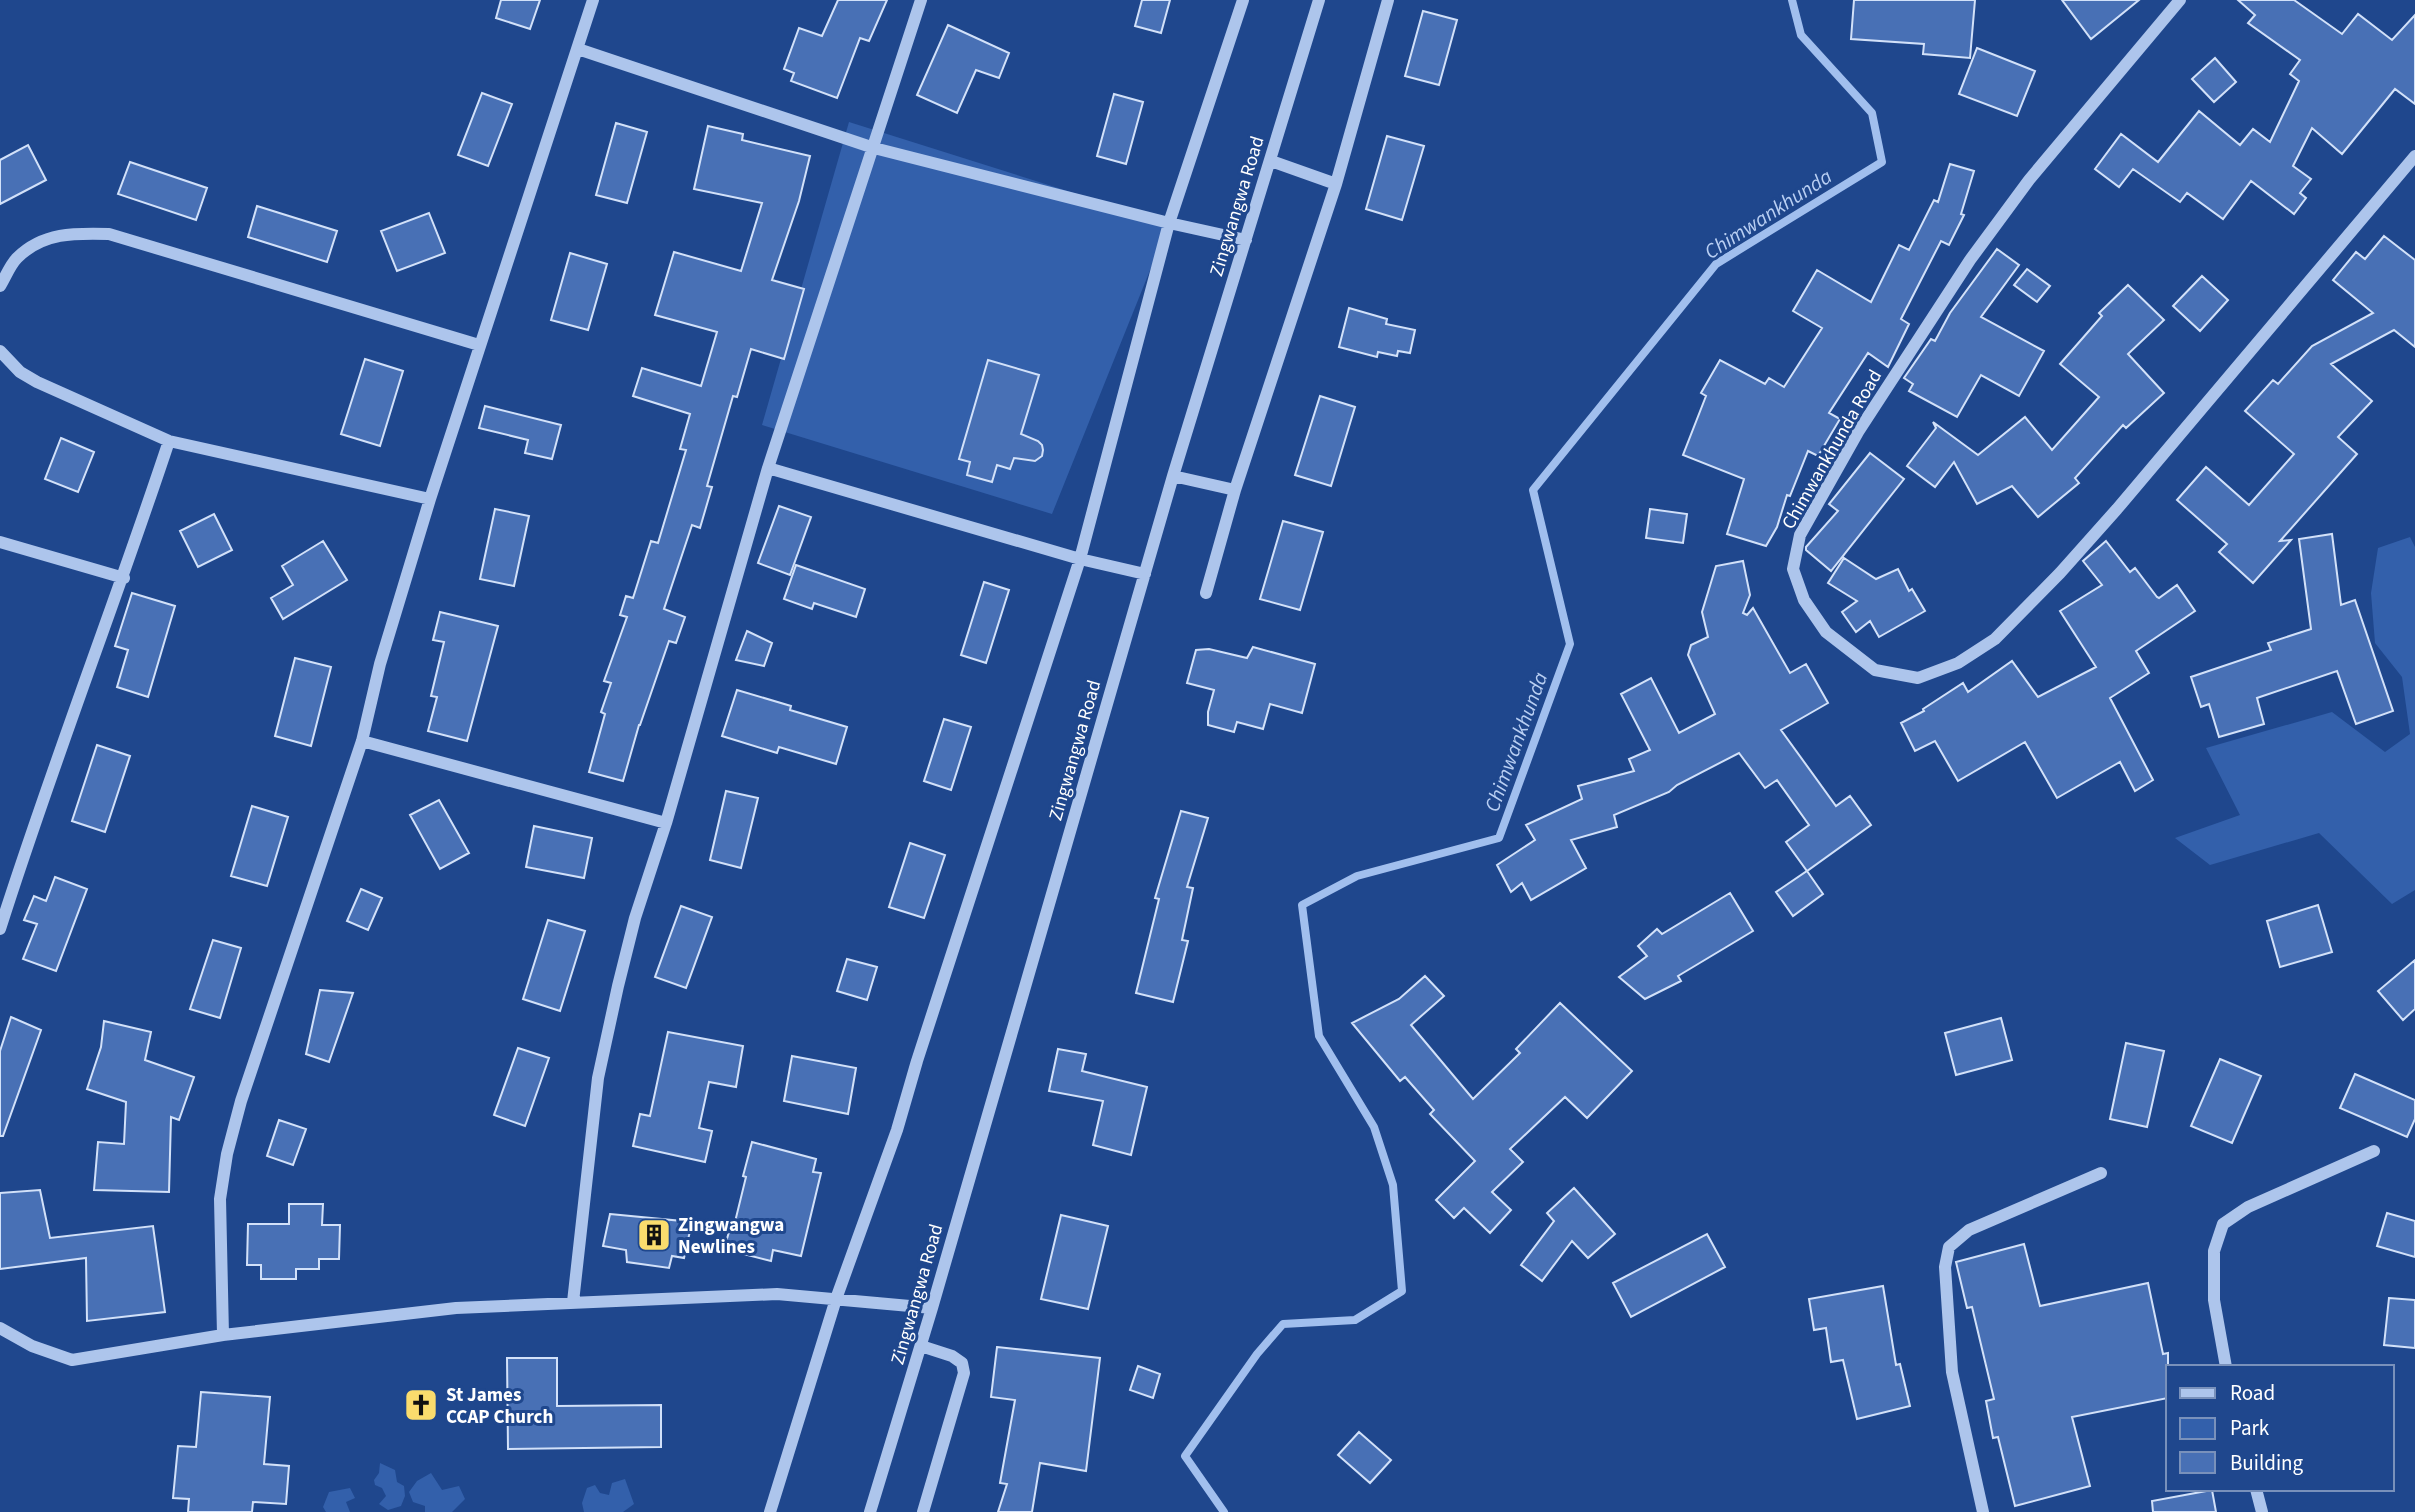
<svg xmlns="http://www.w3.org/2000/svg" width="2415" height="1512" font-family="'Source Sans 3',sans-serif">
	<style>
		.green { fill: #3360ab }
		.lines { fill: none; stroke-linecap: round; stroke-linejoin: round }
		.stream { stroke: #a1bfee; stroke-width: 8 }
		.building { fill: #4870b5; stroke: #d2e1f9; stroke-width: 2 }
		.minor { stroke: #adc5ec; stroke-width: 12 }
		.labels { text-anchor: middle; stroke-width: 6; stroke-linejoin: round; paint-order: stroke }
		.street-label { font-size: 19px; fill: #fff; stroke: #1f478d }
		.poi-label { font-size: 19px; font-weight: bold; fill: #fff; stroke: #1f478d; text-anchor: start }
		.water-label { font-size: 21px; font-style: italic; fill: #b9cff3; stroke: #1f478d }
	</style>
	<rect width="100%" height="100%" fill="#1f478d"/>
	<path class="green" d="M849,122L1169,223L1052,514L762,425Z
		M2410,537L2415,547V890L2392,904L2319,833L2210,865L2175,838L2240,815L2206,748L2332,712L2385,752L2410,734L2402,677L2375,643L2371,593L2378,548Z
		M380,1463L395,1470L397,1482L404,1486L405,1496L401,1506L388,1510L379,1504L386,1496L382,1488L375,1485L374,1480L379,1473Z
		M431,1473L442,1490L459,1486L465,1499L452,1512H425V1506L413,1502L409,1492L417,1481Z
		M625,1479L634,1504L623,1512H584L582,1503L587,1488L595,1485L600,1493L609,1495L612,1483Z
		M350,1488L355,1498L346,1502L350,1512H326L323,1507L329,1492Z"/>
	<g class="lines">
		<path class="stream" d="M1224,1512L1185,1456L1257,1354L1283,1324L1355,1320L1402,1291L1393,1185L1374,1127L1319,1036L1302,905L1357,876L1499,838L1570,644L1533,490L1716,264L1882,162L1872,113L1801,35L1792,0"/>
	</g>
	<path class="building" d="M501,0H540L530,29L496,18Z
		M838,0H887L869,41L860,38L837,98L791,81L794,73L784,69L799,28L822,36Z
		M1142,0H1170L1161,33L1135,26Z
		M1854,0H1975L1970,58L1923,54L1924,44L1851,39Z
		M2062,0H2139L2091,39Z
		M2238,0H2294L2342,34L2358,14L2392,40L2415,15V104L2395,89L2342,154L2312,128L2293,166L2311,179L2300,193L2306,198L2294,214L2251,181L2223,219L2187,193L2180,202L2133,169L2119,187L2095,169L2121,134L2158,162L2199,111L2240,145L2253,129L2270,142L2299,81L2290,74L2300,60L2248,23L2255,15Z
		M1423,11L1457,20L1439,85L1405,76Z
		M948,25L1009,53L999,78L976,70L957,113L917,95Z
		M1977,48L2035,71L2017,116L1959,94Z
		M2215,58L2236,82L2214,102L2192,79Z
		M482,93L512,104L488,166L458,155Z
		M1114,94L1143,102L1126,164L1097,156Z
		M616,123L647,132L627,203L596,195Z
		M708,126L743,134L742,140L810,156L799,201L772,280L804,289L784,359L751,349L737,397L733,396L707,486L712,487L700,528L692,525L664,609L685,617L676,643L669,641L640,725H639L623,781L589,772L605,714L601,712L611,683L604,681L627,617L620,615L626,596L633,598L651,541L658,543L686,450L680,449L690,414L633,396L642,368L701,386L717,332L655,315L674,252L741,271L762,203L694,189Z
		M1387,136L1424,146L1402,220L1366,209Z
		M28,145L46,180L0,204V160Z
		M130,162L207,188L196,220L118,194Z
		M1950,164L1974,171L1961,214L1964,215L1949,245L1941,241L1901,319L1909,324L1888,367L1868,353L1829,413L1840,419L1818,456L1808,451L1790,496L1787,495L1777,527L1766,546L1727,534L1744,479L1683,455L1706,396L1701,393L1720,360L1765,384L1769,378L1784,387L1822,328L1793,311L1817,270L1871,302L1899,245L1909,250L1934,200L1938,202Z
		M257,206L337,231L327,262L248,237Z
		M429,213L445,253L397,271L381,231Z
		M2384,236L2415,260V347L2394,330L2331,364L2372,401L2338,437L2357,454L2280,541L2291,540L2253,583L2219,552L2227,544L2177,500L2206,467L2249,505L2294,454L2245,411L2273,380L2278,384L2312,346L2373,313L2333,280L2356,252L2365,259Z
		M1997,249L2019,265L1981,317L2044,351L2019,396L1981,375L1957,417L1909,391L1913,384L1904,378L1931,339L1935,341L1950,313Z
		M570,253L607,264L588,330L551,320Z
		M2027,269L2050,286L2037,302L2014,285Z
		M2202,276L2228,300L2200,331L2173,306Z
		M2128,285L2164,320L2128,354L2164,393L2126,428L2123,425L2075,478L2079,483L2038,517L2012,486L1977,504L1954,462L1935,487L1907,466L1936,428L1933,422L1978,455L2025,417L2052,450L2099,397L2060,364L2102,316L2099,313Z
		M1349,308L1387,319L1386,324L1415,330L1410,353L1398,351L1397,356L1378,352L1377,357L1339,347Z
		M365,359L403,371L380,446L341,434Z
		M988,360L1039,375L1021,434L1038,441L1042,445L1043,450L1042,456L1035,461L1014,458L1010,469L997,465L992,482L967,475L970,462L959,459Z
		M1320,396L1355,407L1331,486L1295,475Z
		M485,406L561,425L552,459L525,453L528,440L479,428Z
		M61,438L94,452L78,492L45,479Z
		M1870,453L1904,479L1831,571L1806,550V547L1838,511L1829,504Z
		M779,506L811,517L790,575L758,563Z
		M495,509L529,516L514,586L480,579Z
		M1650,509L1687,514L1683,543L1646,538Z
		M214,514L232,550L198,567L180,531Z
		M1283,521L1323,532L1300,610L1260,599Z
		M2332,534L2341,605L2355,600L2393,711L2356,724L2337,671L2257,698L2264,724L2219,737L2209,704L2201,707L2191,677L2271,650L2268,643L2311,629L2299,539Z
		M323,541L347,580L283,619L271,598L293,585L282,566Z
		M2106,541L2130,572L2135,568L2157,597L2159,598L2177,585L2195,611L2136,651L2149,673L2110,698L2153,780L2135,791L2120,762L2057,798L2025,742L1958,781L1935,741L1915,751L1901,723L1924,711L1923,709L1963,683L1968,692L2012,661L2038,697L2096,667L2060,611L2102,585L2083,561Z
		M1844,558L1876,579L1898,569L1909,591L1912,589L1925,611L1879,637L1870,621L1856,632L1842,612L1857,601L1828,583Z
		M1743,561L1750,595L1743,613L1747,615L1753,608L1790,673L1806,664L1828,703L1781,730L1836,806L1850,796L1871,825L1807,871L1786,842L1809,825L1777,780L1765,788L1739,753L1677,785L1669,792L1614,815L1617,827L1571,840L1586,868L1531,900L1522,883L1511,892L1497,865L1535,840L1526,825L1582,799L1578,786L1634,771L1629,759L1650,750L1621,694L1651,678L1679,733L1715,714L1688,655L1691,645L1708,637L1702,612L1716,566Z
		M796,565L865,589L856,617L814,603L812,609L784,599Z
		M984,582L1009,590L986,663L961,655Z
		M132,593L175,606L148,697L117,687L128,650L115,646Z
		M440,612L498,626L467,741L428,731L437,697L431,696L444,642L433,640Z
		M747,631L772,643L764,666L736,660Z
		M1253,647L1315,664L1302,713L1270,704L1263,729L1237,722L1234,732L1208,725V712L1214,690L1187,683L1196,650L1209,649L1247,658Z
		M295,658L331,667L311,746L275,736Z
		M737,690L791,706L790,710L847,727L836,764L779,747L777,753L722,736Z
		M944,719L971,727L951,790L924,781Z
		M97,745L130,756L105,832L72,821Z
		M726,791L758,798L741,868L710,860Z
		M439,800L469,853L440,869L410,815Z
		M252,806L288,817L267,886L231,876Z
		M1181,811L1208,818L1187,887L1193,888L1182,940L1188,941L1173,1002L1136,993L1159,899L1155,898Z
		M534,826L592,838L584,878L526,867Z
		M910,843L945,855L924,918L889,907Z
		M1807,871L1823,894L1793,916L1776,892Z
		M55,877L87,889L56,971L23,959L37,924L24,920L34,896L46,901Z
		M361,889L382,898L368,930L347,921Z
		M1730,893L1753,931L1678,976L1681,981L1645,999L1619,977L1647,956L1638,946L1657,929L1662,934Z
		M2318,905L2332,952L2280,967L2267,921Z
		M681,906L712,917L686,988L655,977Z
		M548,920L585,931L560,1011L523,999Z
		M213,940L241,948L220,1018L190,1009Z
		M847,959L877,967L867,1000L837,991Z
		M2415,960V1009L2403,1020L2378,991Z
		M1425,976L1444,996L1411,1025L1473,1099L1520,1053L1516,1049L1560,1003L1632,1071L1587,1118L1565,1097L1510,1149L1523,1162L1492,1192L1511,1210L1490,1233L1464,1208L1454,1218L1436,1200L1475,1161L1430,1114L1434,1110L1405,1077L1400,1081L1352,1023L1399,999Z
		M320,990L353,993L329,1062L306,1054Z
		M11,1017L41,1030L3,1136H0V1051Z
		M2001,1018L2012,1060L1956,1075L1945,1033Z
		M104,1021L151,1032L145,1060L194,1077L179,1120L171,1117L169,1192L94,1190L98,1142L124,1144L126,1102L87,1089L101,1047Z
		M668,1032L743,1046L736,1087L709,1082L699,1128L712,1131L705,1162L633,1146L640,1114L650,1116Z
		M2126,1043L2164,1051L2147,1127L2110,1119Z
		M518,1048L549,1058L525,1126L494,1115Z
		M1058,1049L1086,1054L1082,1071L1147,1087L1131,1155L1093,1145L1103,1101L1049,1091Z
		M792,1056L856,1068L848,1114L784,1101Z
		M2220,1059L2261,1076L2232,1143L2191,1126Z
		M2355,1074L2415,1100V1119L2407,1137L2340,1108Z
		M279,1120L306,1129L293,1165L267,1156Z
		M752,1142L816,1159L813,1172L821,1173L801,1256L773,1250L771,1261L724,1249L731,1225L734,1226L746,1177L743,1176Z
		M1574,1188L1615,1234L1588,1258L1572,1241L1542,1281L1521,1265L1554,1221L1547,1213Z
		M40,1190L50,1238L153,1226L165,1312L87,1321L86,1258L0,1269V1193Z
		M289,1204H323L322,1225H340L339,1259H319V1269H296V1279H261V1265H247L248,1224H289Z
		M2387,1213L2415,1221V1257L2377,1246Z
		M610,1214L692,1222L684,1258L672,1256L669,1268L627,1262L626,1250L603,1246Z
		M1061,1215L1108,1226L1088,1309L1041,1299Z
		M1707,1234L1725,1267L1631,1317L1613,1283Z
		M2024,1244L2040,1306L2148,1283L2163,1354L2168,1353V1398L2072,1417L2090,1486L2015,1506L1998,1437L1993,1438L1986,1401L1994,1399L1972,1307L1967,1308L1956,1262Z
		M1883,1286L1896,1365L1900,1364L1910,1406L1857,1419L1843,1360L1831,1362L1826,1328L1814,1330L1809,1299Z
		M2389,1298L2415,1300V1348L2384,1345Z
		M997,1347L1100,1358L1086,1471L1040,1463L1032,1512H998L1007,1484L1000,1483L1015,1400L991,1397Z
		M507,1358H557V1406L661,1405V1447L508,1449Z
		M1138,1366L1160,1374L1153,1398L1130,1390Z
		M201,1392L270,1397L264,1464L289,1466L286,1504L253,1502L252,1512H188L189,1499L173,1498L178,1446L196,1447Z
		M1359,1432L1391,1460L1370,1483L1338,1455Z
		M2212,1490L2216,1512H2153L2152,1501Z"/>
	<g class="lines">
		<path class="minor" d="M2180,0L2029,180L1970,260L1858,432L1800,535L1793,569L1804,600L1826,632L1875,670L1918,678L1958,663L1995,639L2060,573L2117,509L2415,156
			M578,49L874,148L1169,223L1246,240
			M1271,161L1336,184
			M0,286C5,278 10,265 17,258C43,232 75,233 109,234L479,345
			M0,351L20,372L37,382L169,441L430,499
			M768,468L1080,559L1145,574
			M1173,476L1235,490L1206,593
			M1235,490L1336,184L1388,0
			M0,542L124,578
			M362,741L666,823
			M0,929C52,765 115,604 169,441
			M573,1302L598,1078L618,986L635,918L666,823L768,468L921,0
			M0,1328L32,1346L72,1360L223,1335L456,1308L777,1294L932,1308
			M223,1335L220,1199L227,1154L241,1101L362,741L380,664L430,499L593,0
			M921,1346L952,1356L962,1363L964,1373L923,1512
			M2226,1367L2214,1300V1251L2223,1224L2248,1207L2374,1151
			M2256,1489L2262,1512
			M770,1512L836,1299L897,1130L917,1061L1080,559L1169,223L1243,0
			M870,1512L932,1308L1173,476L1319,0
			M1983,1512L1952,1372L1945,1267L1949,1247L1969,1230L2101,1173"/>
	</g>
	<defs>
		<symbol id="building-square" viewBox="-11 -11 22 22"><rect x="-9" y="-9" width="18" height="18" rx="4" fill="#fadc6d" stroke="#1f478d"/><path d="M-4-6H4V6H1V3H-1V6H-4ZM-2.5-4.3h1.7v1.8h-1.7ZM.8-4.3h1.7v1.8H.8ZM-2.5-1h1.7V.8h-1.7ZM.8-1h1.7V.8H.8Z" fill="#111"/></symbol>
		<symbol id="church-square" viewBox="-11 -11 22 22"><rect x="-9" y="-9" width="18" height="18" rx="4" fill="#fadc6d" stroke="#1f478d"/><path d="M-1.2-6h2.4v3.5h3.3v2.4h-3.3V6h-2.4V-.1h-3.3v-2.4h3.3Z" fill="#111"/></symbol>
	</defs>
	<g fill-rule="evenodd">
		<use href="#building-square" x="635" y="1216" width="38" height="38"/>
		<use href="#church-square" x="402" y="1386" width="38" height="38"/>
	</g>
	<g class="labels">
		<g class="street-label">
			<text transform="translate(1236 206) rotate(-73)" y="7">Zingwangwa Road</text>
			<text transform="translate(1831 449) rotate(-60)" y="7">Chimwankhunda Road</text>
			<text transform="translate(1074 750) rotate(-74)" y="7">Zingwangwa Road</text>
			<text transform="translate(916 1294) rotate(-74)" y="7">Zingwangwa Road</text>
		</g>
		<g class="poi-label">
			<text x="678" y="1231">Zingwangwa<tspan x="678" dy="22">Newlines</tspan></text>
			<text x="446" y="1401">St James<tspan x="446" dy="22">CCAP Church</tspan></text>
		</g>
		<g class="water-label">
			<text transform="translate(1768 214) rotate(-33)" y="7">Chimwankhunda</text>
			<text transform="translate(1516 742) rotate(-70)" y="7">Chimwankhunda</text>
		</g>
	</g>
	<rect x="2166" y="1365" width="228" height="126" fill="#1f478d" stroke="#7991bb" stroke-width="2"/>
	<rect x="2180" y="1388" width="35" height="10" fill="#adc5ec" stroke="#7991bb" stroke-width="2"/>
	<text x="2230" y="1400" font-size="21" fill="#ffffff">Road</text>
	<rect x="2180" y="1418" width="35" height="21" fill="#3360ab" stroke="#7991bb" stroke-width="2"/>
	<text x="2230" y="1435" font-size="21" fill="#ffffff">Park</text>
	<rect x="2180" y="1452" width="35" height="21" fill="#4870b5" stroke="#7991bb" stroke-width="2"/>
	<text x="2230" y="1470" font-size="21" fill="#ffffff">Building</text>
</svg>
